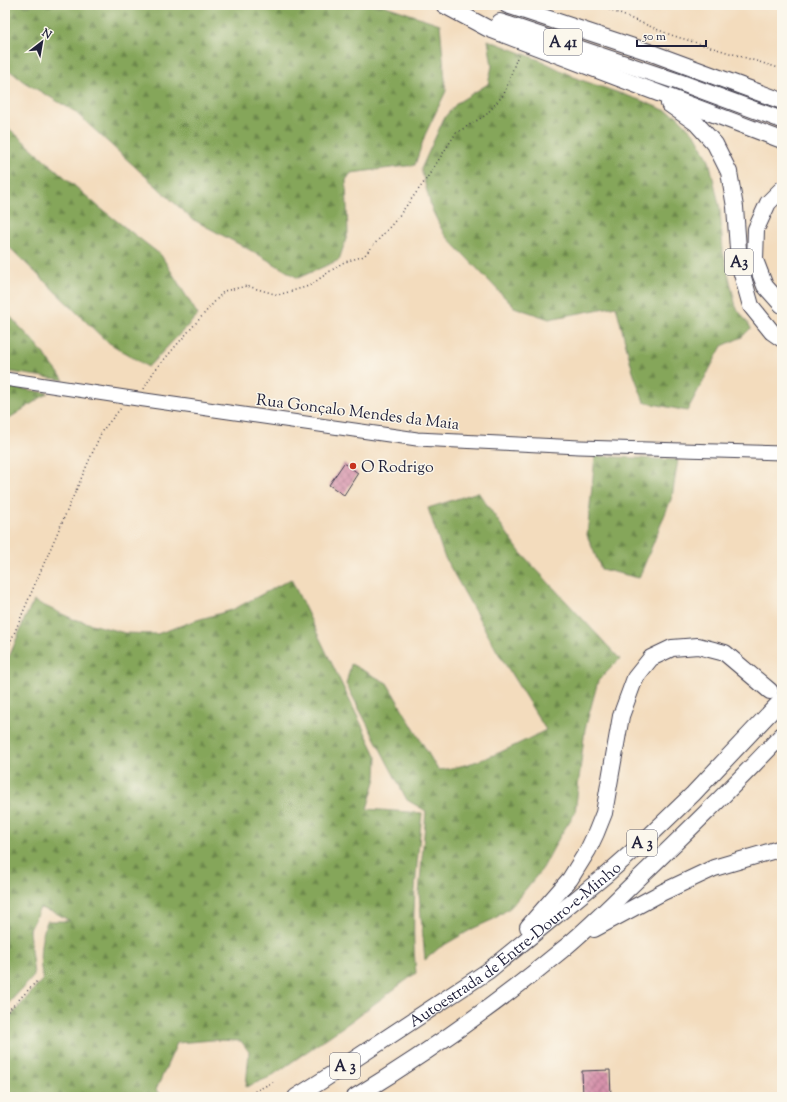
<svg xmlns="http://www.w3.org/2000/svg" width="787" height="1102" font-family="'Sorts Mill Goudy',serif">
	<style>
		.forest { fill: url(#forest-firs); stroke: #54644a }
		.building { fill: url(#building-cross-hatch) }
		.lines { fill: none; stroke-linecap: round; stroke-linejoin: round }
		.secondary-casing { stroke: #413e4e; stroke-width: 15 }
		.highway-casing { stroke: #413e4e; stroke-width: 18 }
		.path { stroke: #413e4e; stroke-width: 1.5; stroke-dasharray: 1 3; stroke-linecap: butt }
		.secondary { stroke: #fff; stroke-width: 13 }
		.highway { stroke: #fff; stroke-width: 16 }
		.poi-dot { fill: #c8321e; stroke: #fbf7ec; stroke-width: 1.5 }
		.labels { text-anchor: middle; stroke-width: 3; stroke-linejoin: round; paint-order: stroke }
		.shield { fill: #fbf7ec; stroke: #636270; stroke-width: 1 }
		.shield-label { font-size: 15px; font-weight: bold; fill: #22223b }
		.street-label { font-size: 16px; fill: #22223b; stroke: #fbf7ec }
		.poi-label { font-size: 16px; fill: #22223b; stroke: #fbf7ec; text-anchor: start }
	</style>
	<defs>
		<pattern id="forest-firs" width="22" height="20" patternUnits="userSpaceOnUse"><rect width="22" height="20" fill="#85a65a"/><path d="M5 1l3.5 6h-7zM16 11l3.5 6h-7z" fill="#6c874c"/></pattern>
		<pattern id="building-cross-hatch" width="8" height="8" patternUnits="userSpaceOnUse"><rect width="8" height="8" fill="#d691aa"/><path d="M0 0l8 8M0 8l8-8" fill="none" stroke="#ad768c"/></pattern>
	</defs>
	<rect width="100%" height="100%" fill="#fbf7ec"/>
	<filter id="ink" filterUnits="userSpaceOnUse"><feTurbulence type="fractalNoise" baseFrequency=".025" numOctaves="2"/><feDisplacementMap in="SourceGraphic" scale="8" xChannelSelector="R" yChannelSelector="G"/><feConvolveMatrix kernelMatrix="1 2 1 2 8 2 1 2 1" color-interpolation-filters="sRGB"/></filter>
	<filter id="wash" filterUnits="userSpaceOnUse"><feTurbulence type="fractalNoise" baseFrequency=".012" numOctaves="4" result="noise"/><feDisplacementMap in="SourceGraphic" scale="16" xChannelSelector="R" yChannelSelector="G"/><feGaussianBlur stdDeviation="0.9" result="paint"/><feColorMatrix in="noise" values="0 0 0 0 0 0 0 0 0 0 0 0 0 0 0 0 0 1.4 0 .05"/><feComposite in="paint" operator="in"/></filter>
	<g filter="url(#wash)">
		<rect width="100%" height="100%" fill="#f3dcbd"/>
		<path class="forest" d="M5,5H383L440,24L446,91L425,135L415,165L351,173L346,180L348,233L339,260L298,278L261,256L192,219L74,111L24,82L5,67Z
			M488,40L542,61L578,79L640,100L676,115L696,136L709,160L720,209L723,251L736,307L751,328L742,337L722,346L687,411L644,402L633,372L616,306L549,319L514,307L444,234L432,210L421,169L444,118L457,103L488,84L492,66Z
			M5,125L100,208L161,255L198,315L148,367L106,341L5,243Z
			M5,311L36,344L64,380L5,371Z
			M5,386L48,393L5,421Z
			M595,456L678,460L672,497L639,578L601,569L587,535Z
			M478,492L520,552L620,659L598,681L585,729L575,813L560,836L543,868L511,907L494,919L472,929L439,948L425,960L419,894L426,811L407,800L346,684L351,664L387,683L438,770C477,766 512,747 546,730L497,651L444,556L428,508Z
			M291,579L377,757L376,778L367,809L422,813C417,866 410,920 416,973L350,1022L270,1077L246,1087L249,1052L241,1041L213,1040L177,1043L156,1090L163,1097H5V1023L43,979C38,958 40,941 47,921H70L56,913L40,908L29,931L34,976L5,1007V660L10,655L25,618L34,601L73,619L125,633L157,634L197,620L232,610Z"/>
		<g id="blocks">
			<path class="building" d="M344,463L358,473L344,495L329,485Z
				M610,1070L611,1097H583L582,1071Z"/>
		</g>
	</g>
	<g filter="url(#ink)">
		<use href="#blocks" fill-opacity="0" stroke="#413e4e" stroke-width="1"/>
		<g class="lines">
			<defs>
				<path id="secondary" d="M5,379L138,399L417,439L579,447L782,453"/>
				<g id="highway">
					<path d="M444,5L487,28L782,140"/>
					<path d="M507,5L649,52L782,101"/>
					<path d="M500,22L679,82L782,120"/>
					<path d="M669,104L696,123L715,144L729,172L735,207L739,263L751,306L772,332L782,339"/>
					<path d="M782,189L768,203L756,229L755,260L765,286L782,305"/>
					<path d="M528,927L570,879L588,850L596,833L604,813L621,716L635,678L651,658L672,648L698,646L725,653L770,691"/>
					<path d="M594,929L663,892L714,868L782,848"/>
					<path id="s1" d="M296,1097L323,1080L488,971L607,874L640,845L693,794L782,700"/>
					<path d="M355,1097C427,1053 497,1004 562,950C589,928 614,902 639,878C688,831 736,784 782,735"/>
				</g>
			</defs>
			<use href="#secondary" class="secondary-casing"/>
			<use href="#highway" class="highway-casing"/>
			<path class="path" d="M598,5L671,35L782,69
				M144,389L154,371L224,291L247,286L278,295L309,286L342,263L364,256L395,221L425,181L456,133L486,115L504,94L518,55
				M5,655L35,584L102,431L121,408
				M5,1014L38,980
				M244,1097L273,1082"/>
			<use href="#secondary" class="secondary"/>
			<use href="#highway" class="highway"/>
		</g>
	</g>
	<circle class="poi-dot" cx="353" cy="466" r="4"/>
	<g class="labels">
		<g class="shield">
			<rect x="544" y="29" width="38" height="26" rx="3"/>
			<rect x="725" y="249" width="28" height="26" rx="3"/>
			<rect x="627" y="830" width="30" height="26" rx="3"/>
			<rect x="330" y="1053" width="30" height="26" rx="3"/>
		</g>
		<g class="shield-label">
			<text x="563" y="47">A 41</text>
			<text x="739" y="267">A3</text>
			<text x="642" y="848">A 3</text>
			<text x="345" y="1071">A 3</text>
		</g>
		<g class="street-label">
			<text transform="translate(358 411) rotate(7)" y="6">Rua Gonçalo Mendes da Maia</text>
			<text dy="6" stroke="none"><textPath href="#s1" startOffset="267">Autoestrada de Entre-Douro-e-Minho</textPath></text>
		</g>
		<g class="poi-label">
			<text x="361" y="472">O Rodrigo</text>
		</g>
	</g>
	<rect width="787" height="1102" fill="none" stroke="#fbf7ec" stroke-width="20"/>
	<g transform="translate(42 42) rotate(31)" stroke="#fbf7ec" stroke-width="3" paint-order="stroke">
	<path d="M0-3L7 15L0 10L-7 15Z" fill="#22223b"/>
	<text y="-6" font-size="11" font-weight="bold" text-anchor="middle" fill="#22223b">N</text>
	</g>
	<path d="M637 40v6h69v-6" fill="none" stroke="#22223b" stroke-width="2"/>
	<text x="643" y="40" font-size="12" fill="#22223b" stroke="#fbf7ec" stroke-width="3" paint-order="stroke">50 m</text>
</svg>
